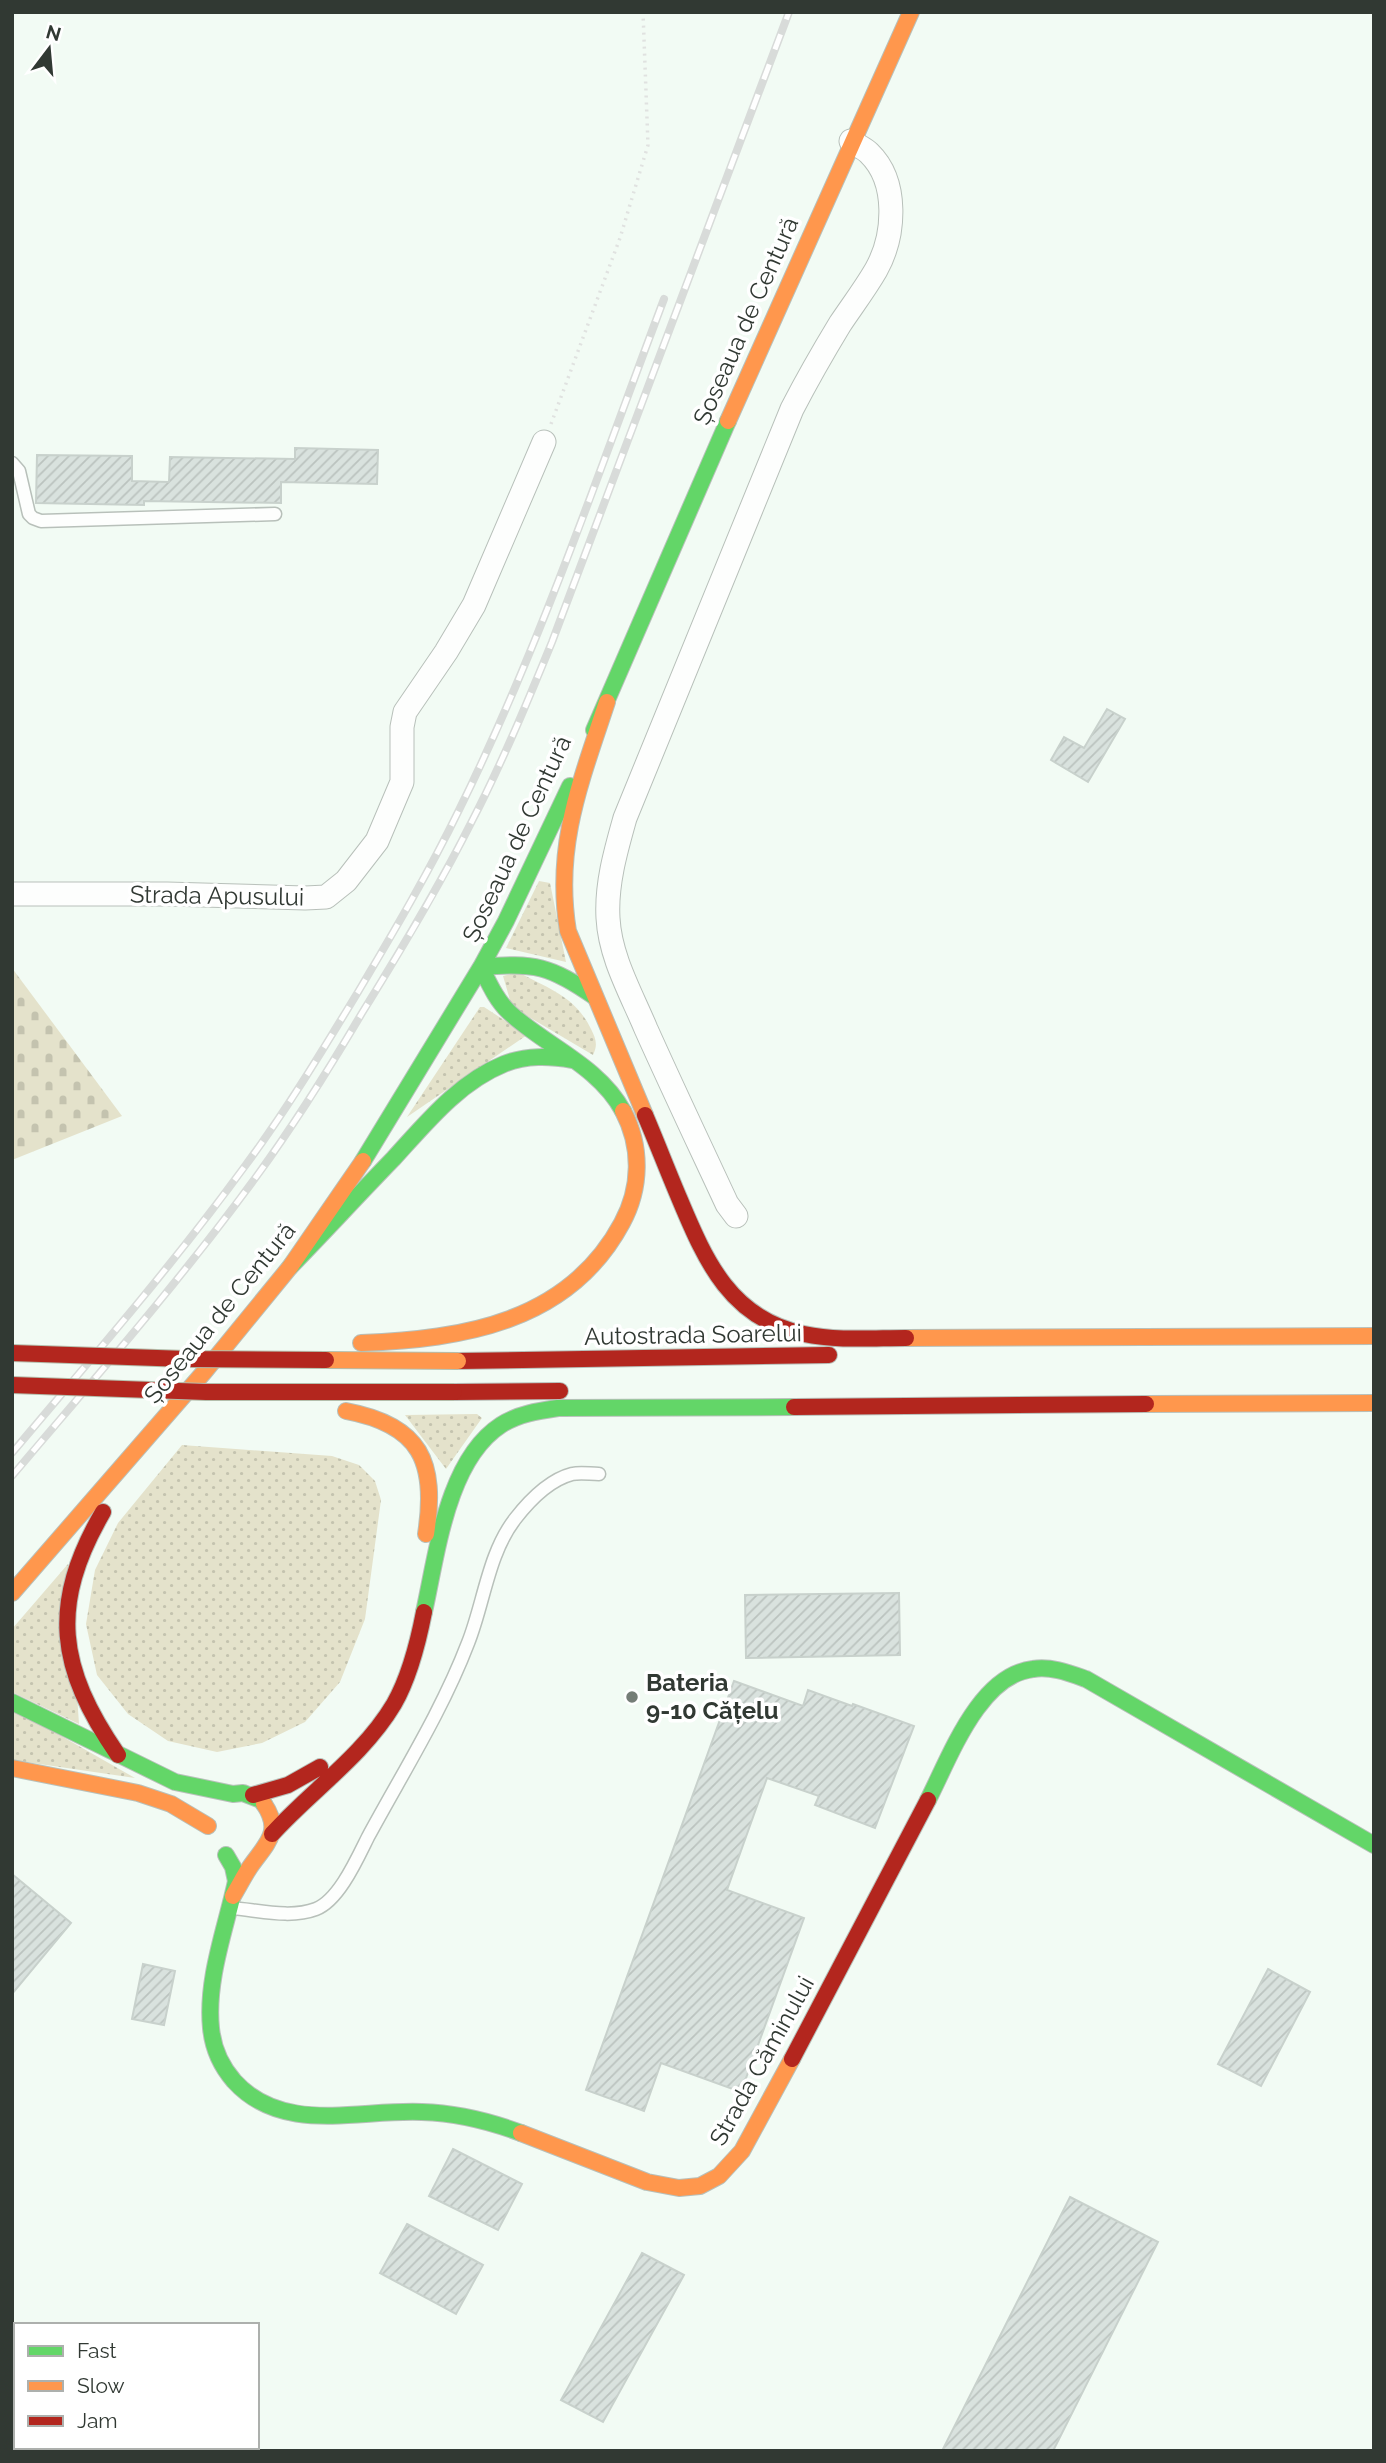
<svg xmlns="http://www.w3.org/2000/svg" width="1386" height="2463" font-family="Raleway,sans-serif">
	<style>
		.grass { fill: url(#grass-dots) }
		.cemetery { fill: url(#cemetery-stones) }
		.building { fill: url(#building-hatch); stroke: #c8d1cc; stroke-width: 2 }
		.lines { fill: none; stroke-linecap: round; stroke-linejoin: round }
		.lane-casing { stroke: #b8c0ba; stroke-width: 15 }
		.street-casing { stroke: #b8c0ba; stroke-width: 25 }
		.fast-casing { stroke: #b8c0ba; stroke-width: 18 }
		.slow-casing { stroke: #b8c0ba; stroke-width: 18 }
		.jam-casing { stroke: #b8c0ba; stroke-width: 18 }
		.path { stroke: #e0e2e0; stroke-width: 3.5; stroke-dasharray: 2 5; stroke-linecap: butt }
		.lane { stroke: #fdfefd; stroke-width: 12 }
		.street { stroke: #fdfefd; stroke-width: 23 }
		.fast { stroke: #63d668; stroke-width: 16 }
		.slow { stroke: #ff974d; stroke-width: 16 }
		.jam { stroke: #b3261e; stroke-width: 16 }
		.rail-casing { stroke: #d8dbd9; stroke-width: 8 }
		.rail { stroke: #fff; stroke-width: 5; stroke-dasharray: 16; stroke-linecap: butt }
		.slow-bridge-casing { stroke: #b4beac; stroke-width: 18; stroke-linecap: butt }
		.jam-bridge-casing { stroke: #b4beac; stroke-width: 18; stroke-linecap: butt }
		.slow-bridge { stroke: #ff974d; stroke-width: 16 }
		.jam-bridge { stroke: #b3261e; stroke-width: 16 }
		.poi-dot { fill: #757d77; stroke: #fff; stroke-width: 2.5 }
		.labels { text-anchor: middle; stroke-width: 7; stroke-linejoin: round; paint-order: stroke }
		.street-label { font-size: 24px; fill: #313933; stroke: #fff }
		.poi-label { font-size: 24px; font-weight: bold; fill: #313933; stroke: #fff; text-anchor: start }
	</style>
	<defs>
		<pattern id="grass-dots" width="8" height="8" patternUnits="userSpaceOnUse" patternTransform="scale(1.75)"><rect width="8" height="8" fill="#e4e2cb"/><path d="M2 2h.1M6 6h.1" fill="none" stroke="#c4c3af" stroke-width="1.8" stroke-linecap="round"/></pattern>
		<pattern id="cemetery-stones" width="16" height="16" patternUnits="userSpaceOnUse" patternTransform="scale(1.75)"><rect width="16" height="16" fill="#e4e2cb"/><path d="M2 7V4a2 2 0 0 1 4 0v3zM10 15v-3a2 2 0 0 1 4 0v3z" fill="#c4c3af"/></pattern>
		<pattern id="building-hatch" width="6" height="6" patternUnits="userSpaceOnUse" patternTransform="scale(1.75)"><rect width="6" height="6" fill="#d9e2de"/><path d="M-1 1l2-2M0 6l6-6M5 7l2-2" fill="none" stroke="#bbc3bf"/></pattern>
	</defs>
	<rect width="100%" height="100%" fill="#f2fbf4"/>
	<path class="grass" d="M539,881L550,883L566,962L506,948Z
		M518,972C549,989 575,996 591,1029C596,1039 598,1045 593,1055L512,1007L503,976Z
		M480,1007H484L527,1035L407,1117Z
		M477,1414L482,1418L446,1469L405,1415Z
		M182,1445L332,1456L359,1465L375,1481L381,1500L365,1619L340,1682L305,1722L262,1743L217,1752L168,1741L128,1714L97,1675L86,1624L95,1570L118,1523Z
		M68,1564L79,1724L12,1692V1629Z
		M12,1708L135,1778L12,1760Z"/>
	<path class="cemetery" d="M12,968L122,1116L12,1160Z"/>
	<path class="building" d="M295,448L378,450L377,484L281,482V503L144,501V505L36,503L37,455L132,456V481L169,482L170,457L295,459Z
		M1107,709L1125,719L1088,782L1051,760L1064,737L1084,748Z
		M899,1593L900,1655L746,1658L745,1595Z
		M734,1681L803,1706L808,1690L852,1706L853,1704L914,1726L875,1828L815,1805L819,1796L767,1778L727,1890L804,1918L741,2092L661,2063L644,2111L586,2090Z
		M12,1874L71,1923L12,1994Z
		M143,1964L175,1971L164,2025L132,2019Z
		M1268,1969L1310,1992L1261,2086L1218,2064Z
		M453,2149L522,2184L498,2230L429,2196Z
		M1070,2197L1158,2242L1053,2451H942Z
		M407,2224L483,2265L456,2314L380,2273Z
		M642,2253L684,2275L603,2422L561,2400Z"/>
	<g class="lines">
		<defs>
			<path id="lane" d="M12,463L19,471L29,514L33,518L41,521L275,514
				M231,1908C258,1910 290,1919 316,1909C339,1900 357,1859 368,1837C402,1774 442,1711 468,1643C484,1603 488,1554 515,1519C529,1501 549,1480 572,1474C581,1472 590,1474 599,1474"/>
			<path id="street" d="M12,894H167L305,898L326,897L346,881L377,841L402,782V727L405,712L446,652L474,605L544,442
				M736,1216L727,1204C700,1146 672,1087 646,1029C631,993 610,957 608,918C606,884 616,850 625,818L792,409C807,380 823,352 840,324C852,306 865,289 876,270C895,236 899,182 869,153C864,148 856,145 851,141"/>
			<path id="fast" d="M594,730L728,421
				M595,997C551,966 534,962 481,967C489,983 496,1000 510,1013C546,1046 599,1066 623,1111
				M363,1161L481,967L506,921L570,786
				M290,1267C325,1231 359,1194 394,1158C426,1123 459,1082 504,1064C527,1055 549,1056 573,1060
				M424,1612C437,1554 447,1460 501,1425C518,1414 538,1411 558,1408L794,1407
				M12,1702L175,1782L233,1794L243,1793L261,1800L264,1804
				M928,1800C950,1757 979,1675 1033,1669C1051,1666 1069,1673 1086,1679L1374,1845
				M226,1855L233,1867L236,1881C226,1928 206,1979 211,2028C213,2049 221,2066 234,2081C283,2135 358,2109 422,2112C456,2113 489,2121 521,2133"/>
			<path id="slow" d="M728,421L911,12
				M607,702C581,781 554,846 568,931L645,1115
				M906,1338L1374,1336
				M361,1343C464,1339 569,1322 622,1223C641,1188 642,1147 623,1111
				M1146,1404L1374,1403
				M346,1411C421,1425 437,1462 426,1534
				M12,1593L205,1371L290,1267L363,1161
				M12,1768L138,1793L171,1804L208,1826
				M233,1896C239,1886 244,1876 250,1867C266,1844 283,1832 264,1804
				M521,2133L647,2182L679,2188L700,2186L719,2176L742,2151L792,2059"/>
			<path id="jam" d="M645,1115C657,1143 668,1172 680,1200C706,1262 731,1319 804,1334C837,1341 873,1338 906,1338
				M458,1361L829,1355
				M454,1392L560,1391
				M794,1407L1146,1404
				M103,1512C49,1605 58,1668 118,1755
				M253,1795L288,1785L320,1767
				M272,1834C312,1790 363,1756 394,1704C410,1676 418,1643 424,1612
				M792,2059L928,1800"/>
		</defs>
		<use href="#lane" class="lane-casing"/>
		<use href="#street" class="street-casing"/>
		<use href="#fast" class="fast-casing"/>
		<use href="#slow" class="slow-casing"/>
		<use href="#jam" class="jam-casing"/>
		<path class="path" d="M551,424L620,238L648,145L643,12"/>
		<use href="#lane" class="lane"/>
		<use href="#street" class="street"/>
		<use href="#fast" class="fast"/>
		<use href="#slow" class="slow"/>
		<use href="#jam" class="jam"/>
		<defs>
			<path id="rail" d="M12,1453C91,1359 172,1266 245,1166C286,1111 322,1051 358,992C393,933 429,872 459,810C540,646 599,471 664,299
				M12,1476C95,1378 180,1281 256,1177C294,1125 329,1069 362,1013C401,950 439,887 472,821C502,763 527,703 552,642L789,12"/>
		</defs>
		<use href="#rail" class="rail-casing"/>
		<use href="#rail" class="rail"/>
		<defs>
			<path id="slow-bridge" d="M326,1360L458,1361"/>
			<path id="jam-bridge" d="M12,1353L186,1359L326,1360
				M12,1385L206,1392H454"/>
		</defs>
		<use href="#slow-bridge" class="slow-bridge-casing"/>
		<use href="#jam-bridge" class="jam-bridge-casing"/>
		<use href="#slow-bridge" class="slow-bridge"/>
		<use href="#jam-bridge" class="jam-bridge"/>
	</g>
	<circle class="poi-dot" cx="632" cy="1697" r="7"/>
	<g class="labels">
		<g class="street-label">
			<text transform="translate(746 321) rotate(-66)" y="8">Șoseaua de Centură</text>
			<text transform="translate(517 839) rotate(-65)" y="8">Șoseaua de Centură</text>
			<text transform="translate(217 896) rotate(1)" y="8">Strada Apusului</text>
			<text transform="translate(220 1313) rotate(-51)" y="8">Șoseaua de Centură</text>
			<text transform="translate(693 1335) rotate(-1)" y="8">Autostrada Soarelui</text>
			<text transform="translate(762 2061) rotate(-61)" y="8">Strada Căminului</text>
		</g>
		<g class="poi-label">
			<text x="646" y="1691">Bateria<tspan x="646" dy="28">9-10 Cățelu</tspan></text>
		</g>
	</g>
	<rect width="1386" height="2463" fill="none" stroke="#313933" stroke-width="28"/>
	<rect x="14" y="2323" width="245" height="126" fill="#ffffff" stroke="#adb0ad" stroke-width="2"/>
	<rect x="28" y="2346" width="35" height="10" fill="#63d668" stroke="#adb0ad" stroke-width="2"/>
	<text x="77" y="2358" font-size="21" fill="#313933">Fast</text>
	<rect x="28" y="2381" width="35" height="10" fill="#ff974d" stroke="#adb0ad" stroke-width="2"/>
	<text x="77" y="2393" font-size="21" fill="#313933">Slow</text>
	<rect x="28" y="2416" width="35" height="10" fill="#b3261e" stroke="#adb0ad" stroke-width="2"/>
	<text x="77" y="2428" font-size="21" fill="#313933">Jam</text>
	<g transform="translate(49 49) rotate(16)" stroke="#ffffff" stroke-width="5" paint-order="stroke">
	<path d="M0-5L12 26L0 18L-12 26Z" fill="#313933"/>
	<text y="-10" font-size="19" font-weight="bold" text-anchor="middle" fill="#313933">N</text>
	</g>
</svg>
